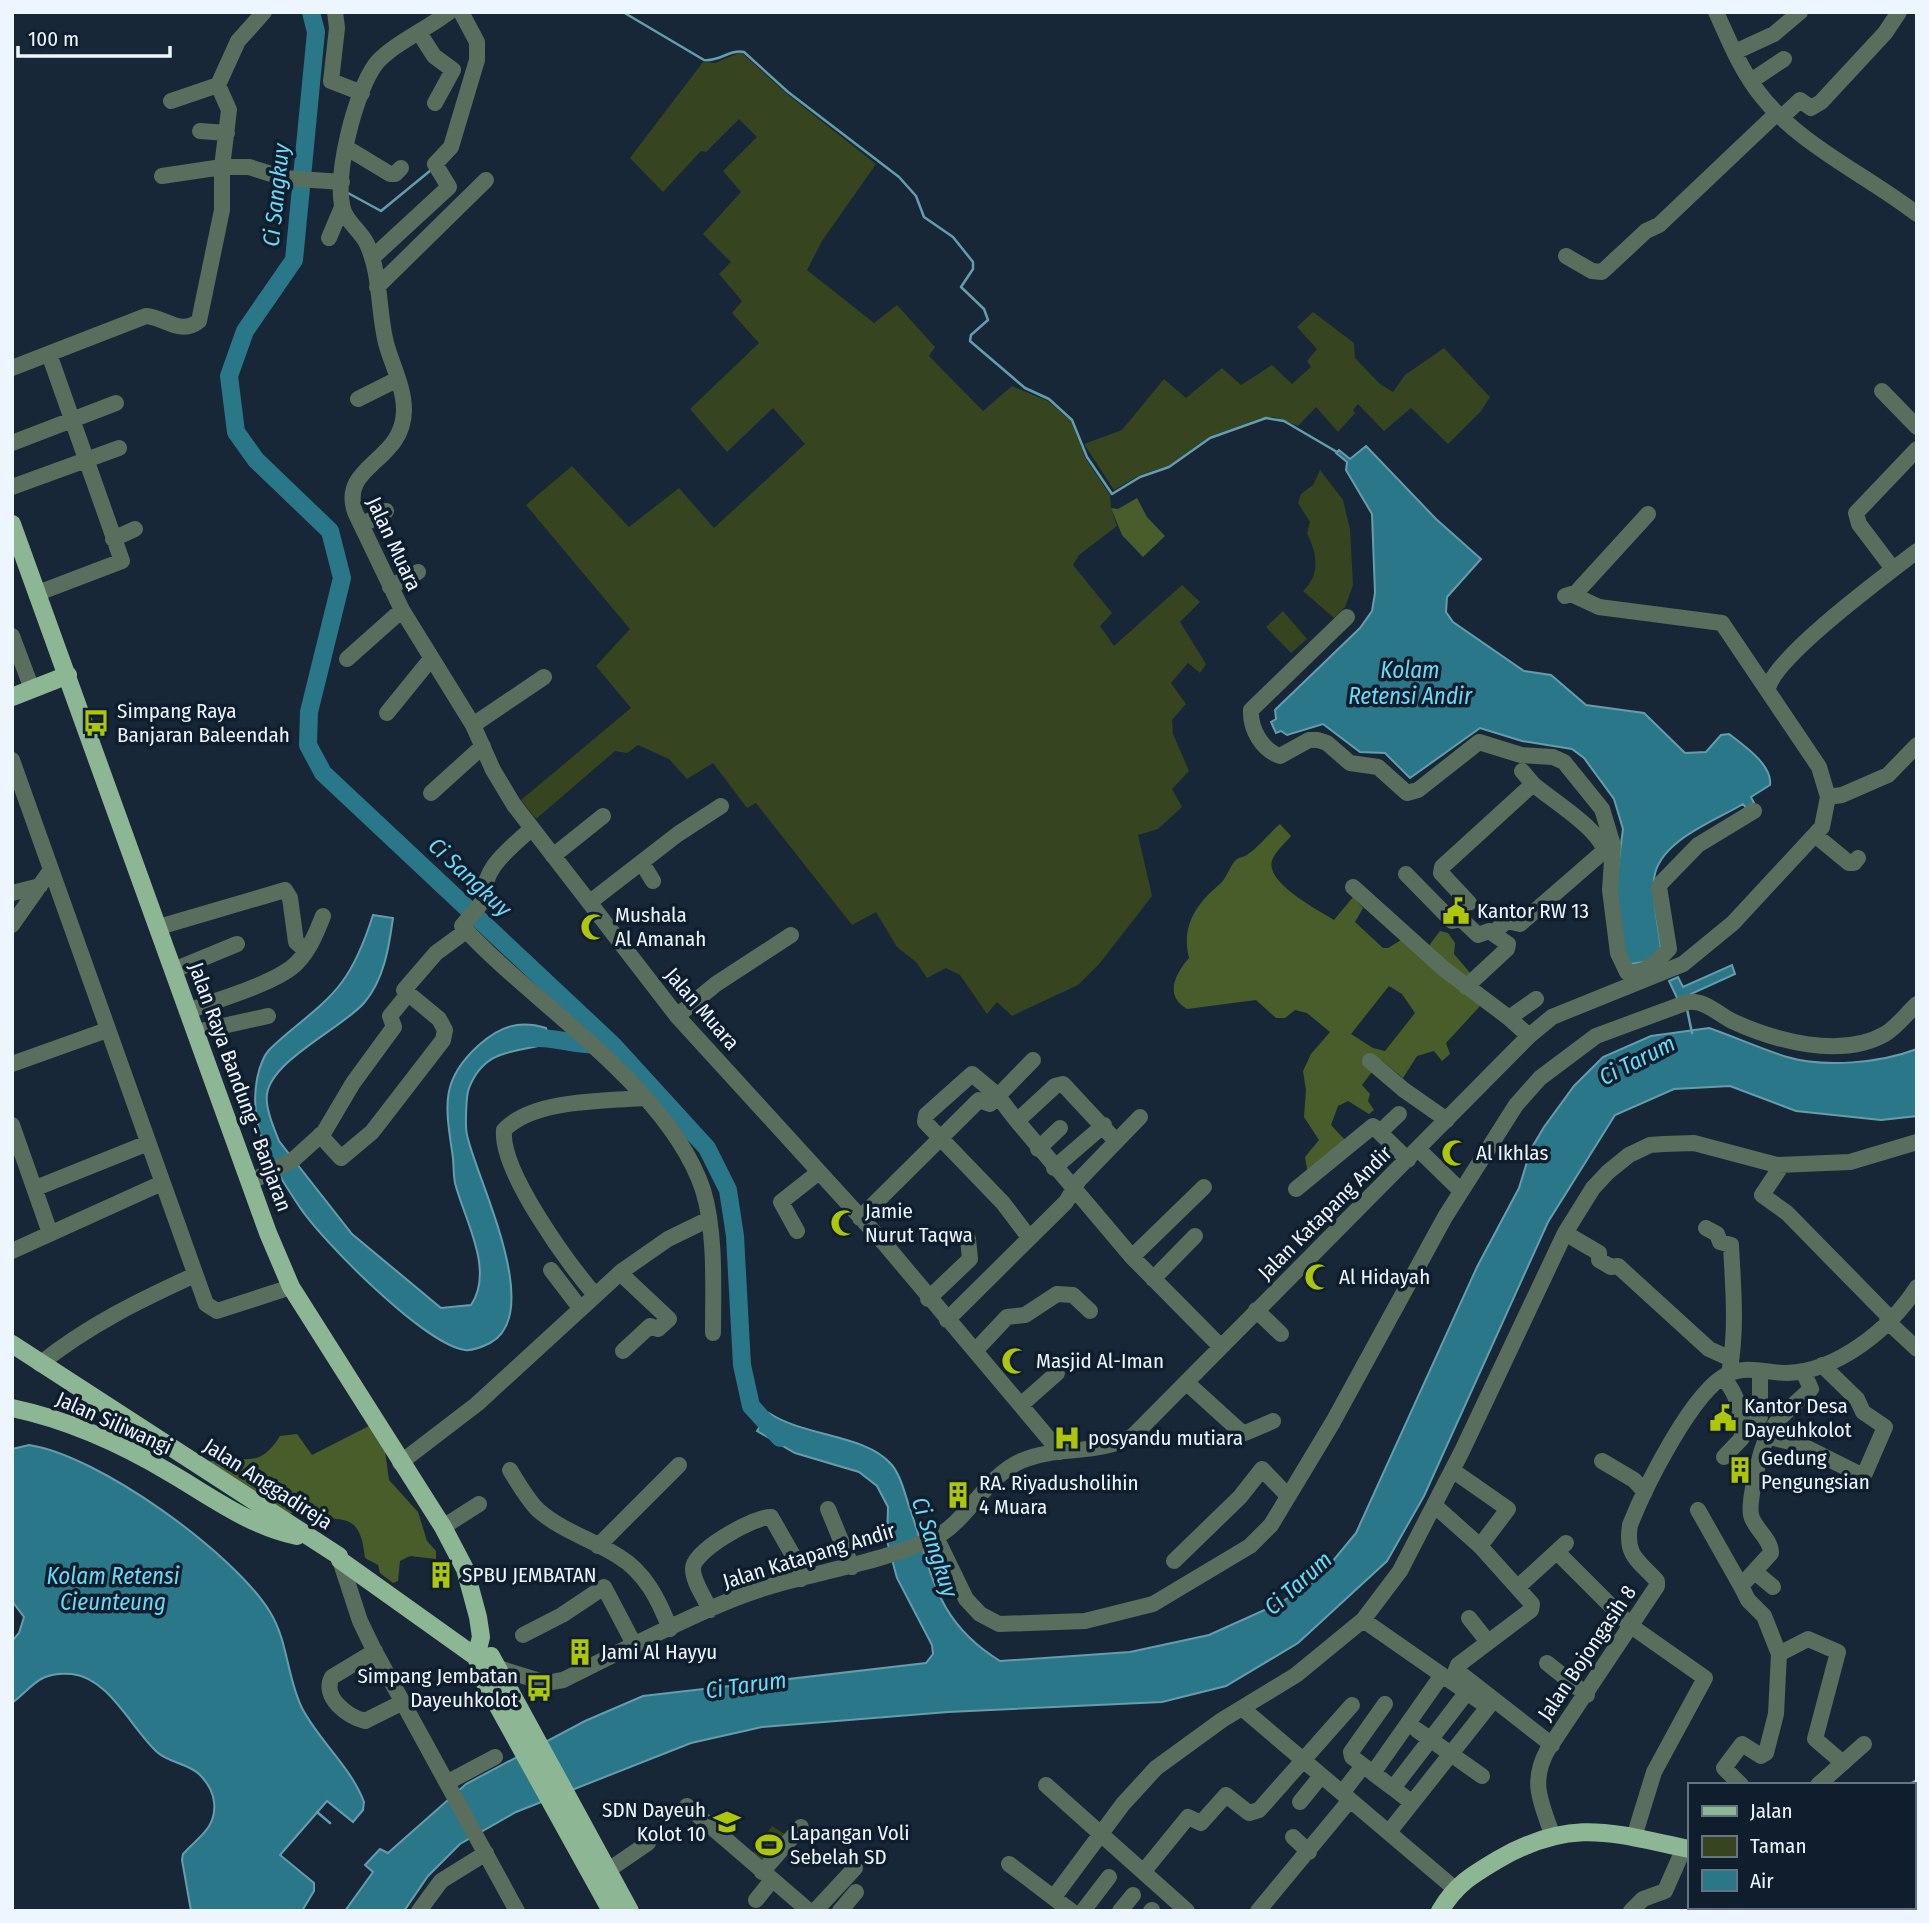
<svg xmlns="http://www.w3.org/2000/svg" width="1929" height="1923" font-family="'Fira Sans Condensed',sans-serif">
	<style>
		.green { fill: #36441f }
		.forest { fill: #495d2a; fill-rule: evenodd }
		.water { fill: #2a7789; stroke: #649dac; stroke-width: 2 }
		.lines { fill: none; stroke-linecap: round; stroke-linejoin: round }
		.stream { stroke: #649dac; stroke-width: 2.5 }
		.river { stroke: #2a7789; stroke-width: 18 }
		.minor { stroke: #5a6e5d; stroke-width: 16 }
		.major { stroke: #8db794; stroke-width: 18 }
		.labels { text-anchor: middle; stroke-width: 7; stroke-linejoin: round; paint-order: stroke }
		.street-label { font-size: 21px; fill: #edf5fe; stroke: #0f1d2d }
		.poi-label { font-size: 21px; fill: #edf5fe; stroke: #0f1d2d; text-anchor: start }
		.water-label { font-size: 23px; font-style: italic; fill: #6adaf5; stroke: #0f1d2d }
	</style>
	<rect width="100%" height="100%" fill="#182737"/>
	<path class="green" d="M741,52L787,94L876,164L822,241L807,270L874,323L897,305L935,347L929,356L983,411L1012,386L1048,401L1071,421L1086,459L1110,495L1111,508L1117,526L1079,555L1073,565L1112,613L1100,626L1114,646L1182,585L1200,602L1180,622L1206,664L1200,673L1188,663L1171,683L1186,704L1172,720L1173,734L1189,771L1172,789L1182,807L1158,829L1138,835L1152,896L1100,963L1078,985L1012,1016L997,1002L987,1014L960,975L946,968L927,978L916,962L897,947L876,912L852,925L756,803L747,808L713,763L687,779L669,759L638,745L627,753L615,751L536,819L521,800L631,708L596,666L630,629L526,505L572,466L629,527L679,488L714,528L805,444L773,408L727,452L690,409L759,343L732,313L742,301L719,274L731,262L703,234L741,192L723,171L757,137L739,119L706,152L701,151L663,192L630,158L703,62L715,63Z
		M1313,312L1354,343L1355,358L1380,384L1393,392L1405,375L1444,348L1490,397L1481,411L1448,444L1411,408L1384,431L1358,404L1353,410L1355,413L1338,432L1316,407L1298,426L1274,417L1261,418L1209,437L1168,466L1140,475L1114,490L1084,444L1122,430L1164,379L1186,398L1222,368L1241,385L1272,365L1292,384L1311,367L1307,361L1317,349L1297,327Z
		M1320,470L1343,500L1350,529L1353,585L1345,607L1334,618L1303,591C1321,574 1317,554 1307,533L1310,522L1298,503L1301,494L1313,485Z
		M1283,611L1307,639L1291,653L1266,627Z
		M772,1826L786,1835L765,1864L752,1854Z"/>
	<path class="forest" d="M1137,498L1147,517L1165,536L1143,557L1122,535L1111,508L1118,509Z
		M1280,824L1291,836C1285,843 1277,850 1273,858C1261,881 1318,910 1334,920L1353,897L1363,908L1355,922L1383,948H1388L1401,940L1422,955L1440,931L1448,933L1455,943L1454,954L1471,974L1481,1005L1446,1043L1450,1054L1442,1061L1434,1051L1417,1056L1403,1078L1381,1060L1362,1085L1370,1094L1368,1101L1374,1110L1369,1114L1348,1101L1338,1106L1331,1125L1345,1140L1314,1168L1307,1169L1305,1157L1319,1140L1304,1117L1306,1090L1303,1071L1311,1054L1330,1032L1307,1013L1295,1010L1285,1018H1276L1256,1000L1187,1009C1164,996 1175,974 1189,958C1181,926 1196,904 1220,884C1226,879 1229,868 1235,861C1239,856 1244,858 1248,854C1260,846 1269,833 1280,824ZM1389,986L1402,994L1415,1013L1385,1051L1373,1048L1351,1034Z
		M369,1426L385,1451L389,1480L418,1512L427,1541L436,1551V1559L410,1556L400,1561L398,1581L393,1583L380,1573L378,1565L365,1558C359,1500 334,1532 306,1507L284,1516L208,1462C244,1451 256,1474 280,1436L297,1434L312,1455Z"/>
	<path class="water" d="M1366,446L1436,519L1481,559L1447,597L1446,612L1453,622L1524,671L1551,675L1586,705L1644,713L1685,753L1706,752L1721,735L1729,734C1743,745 1773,765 1770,785L1751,797L1754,803L1746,808L1743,804C1715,821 1658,841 1654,879C1652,901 1659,928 1661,950L1650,961L1631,964L1624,953L1615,889L1623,829L1614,799L1584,758L1572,749L1522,741L1480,728L1410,778L1385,753L1360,752L1323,724L1287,735L1281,731L1276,733L1271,722L1276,719L1275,710L1360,628L1372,611L1375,593L1372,514L1346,470L1347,462L1336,453L1339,450L1350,459Z
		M373,915L393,918C389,947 384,980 364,1003C342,1028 272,1060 267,1094C265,1108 274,1128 279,1141L352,1234L441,1308L471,1305C495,1270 464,1219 455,1183C453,1172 454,1161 452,1151C445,1104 441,1079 479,1045C500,1026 519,1020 546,1028L551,1043C516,1053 485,1047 469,1088C466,1095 465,1127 467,1135C476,1178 546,1313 490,1343C482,1347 473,1351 465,1350C425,1345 321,1240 299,1206C272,1166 248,1129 257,1079C259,1069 262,1058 269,1050C292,1027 323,1008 342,982C357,962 366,937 373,915Z
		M1732,965L1735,974L1678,1000L1669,981L1678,977L1683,987Z
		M1709,1028C1735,1037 1761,1049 1787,1057C1825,1068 1880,1063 1917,1049V1116L1881,1120L1796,1111L1730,1086L1674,1089L1615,1115L1548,1222L1424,1496L1387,1561L1298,1643L1226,1686L1162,1702L948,1712L762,1727L691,1743L516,1812L460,1844L428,1876L404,1911H345L373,1872L365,1865L380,1849L388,1853L466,1784L585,1721L643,1696L926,1663L933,1654L932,1645L897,1578L887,1541L888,1507L877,1486L859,1472L795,1453L757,1431L769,1413C805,1437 865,1434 891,1464C901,1475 905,1495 910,1509C933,1575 935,1621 1000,1661L1130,1652L1209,1635L1278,1604L1318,1579L1356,1533L1477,1267L1519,1188L1531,1149L1544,1127L1574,1086L1603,1057L1651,1036Z
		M29,1445C98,1455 234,1553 270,1612C288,1641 287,1678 302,1708C319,1741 351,1767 364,1802L363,1810L353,1822L327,1801L280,1855L314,1883V1891L302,1911H191L182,1860L183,1854C198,1837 217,1828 214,1802C213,1791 207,1782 199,1774C187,1763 169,1763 157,1752C131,1728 109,1678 72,1674C39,1671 34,1686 12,1703V1641L19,1633L24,1617L12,1601V1449Z"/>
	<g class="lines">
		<path class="stream" d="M623,12L704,60C719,62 730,49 744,52L788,92L899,177L916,196L924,217L953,237L973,262V269L961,287L984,309L988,320L971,335L970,341L1025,388L1049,399L1072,420L1087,457L1112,494L1140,477L1169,467L1210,438L1266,418L1284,421L1337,452
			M348,193L381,211L431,170
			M1687,1009L1692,1033
			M317,1812L330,1823
			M1913,1878L1917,1877"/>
		<path class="river" d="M311,12L316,32L294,260L245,331L229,376L236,432L256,460L330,531L342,578L309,712L308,745L323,773L613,1045L707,1148L728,1190L735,1236L742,1365L751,1406L780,1438
			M527,1038C554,1036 576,1046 603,1045"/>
		<path class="minor" d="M335,12L337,28L331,81L362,93
			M449,12C429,28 389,46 375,65C355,93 334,175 343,209C347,223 361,231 367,244C381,274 378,311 386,343C392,365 404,387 404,410C404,462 339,465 355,512L402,610L473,725L493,770L514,805L677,1016L884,1243L1060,1452
			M1716,12C1728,38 1739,66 1756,89C1796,144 1864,173 1917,214
			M420,34L434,56L453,70L435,103
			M1735,52L1774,34L1800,12
			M1751,81L1784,59
			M171,101L218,85
			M1782,117L1800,100L1811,108L1821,102L1885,33L1899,12
			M200,131L227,133
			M347,148L390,174H395L401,168
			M162,176L222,167H249L284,178L342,182
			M329,238L342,207
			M1566,256L1592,271L1602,272L1646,231L1659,225L1777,113
			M372,258L449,187L435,164L451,147L477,60V42L461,12
			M377,287L486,180
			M12,368L146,316C165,317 180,336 199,321L222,210V167L229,110L218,85L238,41L264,12
			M1882,391L1917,427
			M358,399L398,379
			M12,443L116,403
			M12,487L119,448
			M362,525L386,511
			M113,539L135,529
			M1893,569L1859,524L1856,513L1917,449
			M390,587L418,572
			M38,593L122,561L49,354
			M1574,595L1648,514
			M1347,617L1251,710C1250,729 1262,750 1280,756L1309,740H1318L1327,743L1350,763L1378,767L1407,793L1418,790L1479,742L1521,755L1553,757L1564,762L1602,809L1613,845L1610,890L1618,953L1627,972C1646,974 1657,962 1669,949L1659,887L1662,882L1698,845L1754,811
			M12,636L32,689
			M347,659L402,610
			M1768,688C1777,655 1886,575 1917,551
			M387,713L430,660
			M473,725L544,677
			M12,760L206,1304L217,1311L291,1287
			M431,793L483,746
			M1828,797L1842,795L1888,775L1917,745
			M532,828C509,850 482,867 484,900L462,926C534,1005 669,1087 703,1190C716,1232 713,1289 713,1333
			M1815,835L1849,863H1854L1858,858
			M553,856L603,816
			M642,863L653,881
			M1406,874L1452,921L1461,919L1478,935L1489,931L1508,944L1507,949L1466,987
			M1353,887L1444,969L1509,1018
			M12,893L40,886
			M590,902L678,834L721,806
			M1469,903L1441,873L1442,867L1533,784L1522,771
			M12,925L50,871
			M159,927L285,890L290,898L296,942L306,951
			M1494,933L1506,921L1520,924L1604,851C1600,829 1550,799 1533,784
			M174,970L237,944
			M189,1011C218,999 267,986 291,968C307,956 316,934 323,916
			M677,1016L716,984L791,935
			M196,1032L268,1016
			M1529,1036L1509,1018L1536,999
			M1370,1061L1404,1090L1447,1120
			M12,1064L107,1030
			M1017,1121L1132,1257L1221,1347
			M12,1125L50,1233
			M1381,1131L1399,1114
			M320,1135L341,1158L372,1132L443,1040L445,1030L439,1019L404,990L436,953L466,931
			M1038,1149L1060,1128
			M1419,1150L1460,1190
			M1782,1165L1762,1195L1787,1213L1890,1318
			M1054,1168L1104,1125
			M250,1182L293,1160L324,1132L353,1083L394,1027L390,1016L408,994
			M36,1188L148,1143
			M1296,1189L1373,1126L1408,1160
			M860,1218L979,1100L990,1104L1033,1060
			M1706,1228L1717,1234L1720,1242L1731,1245C1733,1286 1737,1327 1730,1368
			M797,1231L781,1202L819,1172
			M1565,1233L1599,1253V1260L1611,1267L1618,1266L1709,1349L1731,1359
			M1028,1236L1003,1203L925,1122L926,1115L972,1074L997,1095L1017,1121L1055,1086L1063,1084L1116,1141
			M12,1251L162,1183
			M1132,1257L1204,1187
			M551,1270L580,1308
			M620,1273L669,1319L658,1329L650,1326L623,1351
			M1153,1279L1195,1236
			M595,1295C568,1263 500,1171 504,1130C533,1099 606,1101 645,1098
			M928,1299L970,1259L968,1239
			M1256,1310L1281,1334
			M947,1320L1066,1202L1079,1180L1140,1117
			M1887,1321L1917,1349
			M975,1351L1007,1317L1025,1315L1057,1294L1073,1295L1090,1311
			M40,1364C87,1326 140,1300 195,1275
			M1723,1377C1739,1397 1742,1413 1742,1438L1724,1457
			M1187,1383L1241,1432L1245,1433L1273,1421
			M1022,1404L1057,1373
			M1742,1423L1756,1421L1760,1417V1371
			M1766,1436L1799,1444L1861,1475L1865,1473L1885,1427L1863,1412L1857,1399L1822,1365
			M1602,1461L1634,1480L1645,1492
			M400,1463L477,1404L622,1271L668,1239L707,1220
			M510,1470C518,1483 527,1499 538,1510C562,1531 591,1539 618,1556C645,1572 659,1600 670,1629
			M1452,1470L1508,1509L1480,1546
			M1434,1505L1480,1546L1532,1604L1531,1610L1458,1665L1456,1670L1552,1745
			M828,1509L852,1567
			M1698,1510L1741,1586L1771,1553C1771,1538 1754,1529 1751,1515C1749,1503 1753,1489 1755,1478C1765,1427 1774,1423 1811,1389L1803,1371
			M443,1527L479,1504
			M936,1537L966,1599L980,1614L999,1624L1085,1621L1153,1604L1250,1546L1271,1525L1333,1422L1445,1217L1516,1105L1540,1078L1596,1036L1688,1002C1705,1000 1718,1014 1732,1021C1775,1041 1841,1059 1885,1034C1897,1027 1907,1013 1917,1004
			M598,1546L679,1465
			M1557,1552L1631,1626L1705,1678L1654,1772L1634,1837
			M340,1560L360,1621L373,1648L517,1911
			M1174,1561L1240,1497L1262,1469L1288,1496
			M1755,1572L1773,1587
			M1741,1586L1748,1600L1764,1616L1779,1654L1808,1639L1838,1652L1815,1739L1843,1763
			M1518,1587L1566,1543
			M710,1610C705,1598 693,1582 693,1569C692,1551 755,1516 771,1517L795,1559L801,1579
			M1469,1618L1488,1642
			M1363,1620L1488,1707L1389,1832
			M523,1635L562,1615L604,1587L635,1646
			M375,1651L332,1677C321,1697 348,1717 365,1721L403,1702
			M1547,1663L1587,1695
			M495,1667L546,1683L563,1680C618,1653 674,1623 731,1600C797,1573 869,1568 934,1538C966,1523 986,1476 1021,1461C1058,1445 1099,1456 1134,1435L1529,1036L1552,1017L1683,964L1733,923L1822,827L1828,797L1819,767L1722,623L1599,607L1571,594L1565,596
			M1243,1709L1454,1888
			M1417,1730L1482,1776
			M1373,1773L1352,1757L1351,1752L1385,1704
			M448,1782L495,1757
			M1046,1785L1187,1911
			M1741,1785L1724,1768L1742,1744L1761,1756L1766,1753L1776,1714L1779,1654
			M1818,1785L1864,1744
			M1393,1788L1373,1773L1442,1675
			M1342,1793L1363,1766
			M1300,1802L1321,1776
			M1411,1802L1393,1788L1467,1692
			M687,1806L809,1911
			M1552,1834C1541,1802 1530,1783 1547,1751L1657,1586V1581C1638,1560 1625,1556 1630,1525C1645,1487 1693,1390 1728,1374C1747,1365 1767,1373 1787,1373C1838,1371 1890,1329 1917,1287
			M1293,1837L1309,1852
			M1009,1864L1071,1911
			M607,1871L648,1843
			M1144,1871L1188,1817L1201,1823L1226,1795L1249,1813L1259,1810L1352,1705
			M762,1872L801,1827
			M1054,1897L1123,1804L1156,1768L1222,1720L1296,1675L1363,1620L1400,1571L1462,1451L1565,1233L1593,1188L1608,1172L1629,1155L1650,1145L1664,1144L1694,1143L1777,1165L1850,1162L1917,1142
			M756,1900L772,1880
			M1795,1907L1796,1911
			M419,1911L441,1881L486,1853
			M815,1911L855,1868
			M840,1911L856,1892
			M1083,1911L1109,1877
			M1120,1911L1133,1895
			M1151,1911L1152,1910
			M1258,1911L1350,1800
			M1631,1911L1643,1899L1665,1891L1684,1848"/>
		<path class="major" d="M12,524L268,1233L291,1287L443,1527L465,1569L478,1617L481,1637L476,1657L485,1683L611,1911
			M12,697L68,675
			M12,1344L339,1556L340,1560L476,1657L495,1667
			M12,1408C69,1420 122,1444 172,1474C213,1498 250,1526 297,1536
			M491,1656L630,1911
			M1913,1791L1917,1789
			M1440,1911C1456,1884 1472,1875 1499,1859C1572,1817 1612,1833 1689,1849"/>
	</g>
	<defs>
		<symbol id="bus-bare" viewBox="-9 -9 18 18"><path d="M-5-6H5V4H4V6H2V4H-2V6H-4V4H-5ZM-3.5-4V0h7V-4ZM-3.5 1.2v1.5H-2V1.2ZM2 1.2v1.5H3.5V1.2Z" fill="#aec60a" stroke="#0f1d2d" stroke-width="2.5" paint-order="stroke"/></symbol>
		<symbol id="civic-bare" viewBox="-9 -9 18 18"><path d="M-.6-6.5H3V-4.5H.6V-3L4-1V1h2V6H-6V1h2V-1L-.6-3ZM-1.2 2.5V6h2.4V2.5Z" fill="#aec60a" stroke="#0f1d2d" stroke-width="2.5" paint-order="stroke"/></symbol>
		<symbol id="mosque-bare" viewBox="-9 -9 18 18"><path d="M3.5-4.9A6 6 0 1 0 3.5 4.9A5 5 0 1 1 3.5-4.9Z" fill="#aec60a" stroke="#0f1d2d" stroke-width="2.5" paint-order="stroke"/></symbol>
		<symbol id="hospital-bare" viewBox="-9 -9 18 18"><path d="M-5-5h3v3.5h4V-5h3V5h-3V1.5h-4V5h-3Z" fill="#aec60a" stroke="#0f1d2d" stroke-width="2.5" paint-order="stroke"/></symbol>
		<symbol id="building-bare" viewBox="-9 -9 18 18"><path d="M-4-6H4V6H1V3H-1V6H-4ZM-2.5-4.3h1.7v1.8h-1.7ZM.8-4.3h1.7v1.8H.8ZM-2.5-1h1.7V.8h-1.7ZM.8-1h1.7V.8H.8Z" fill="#aec60a" stroke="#0f1d2d" stroke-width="2.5" paint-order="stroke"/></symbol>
		<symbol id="school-bare" viewBox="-9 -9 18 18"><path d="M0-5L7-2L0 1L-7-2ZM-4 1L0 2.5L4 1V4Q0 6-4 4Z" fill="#aec60a" stroke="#0f1d2d" stroke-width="2.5" paint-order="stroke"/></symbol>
		<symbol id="stadium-bare" viewBox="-9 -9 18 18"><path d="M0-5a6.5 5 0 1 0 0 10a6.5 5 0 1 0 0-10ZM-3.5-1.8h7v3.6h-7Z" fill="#aec60a" stroke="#0f1d2d" stroke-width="2.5" paint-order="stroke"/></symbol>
	</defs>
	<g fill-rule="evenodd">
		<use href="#bus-bare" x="77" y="704" width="38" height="38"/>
		<use href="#civic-bare" x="1437" y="892" width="38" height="38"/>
		<use href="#mosque-bare" x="575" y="908" width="38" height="38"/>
		<use href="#mosque-bare" x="1436" y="1134" width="38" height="38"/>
		<use href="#mosque-bare" x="825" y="1204" width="38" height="38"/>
		<use href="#mosque-bare" x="1299" y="1258" width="38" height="38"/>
		<use href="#mosque-bare" x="996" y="1342" width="38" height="38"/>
		<use href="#civic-bare" x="1704" y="1399" width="38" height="38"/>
		<use href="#hospital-bare" x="1048" y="1419" width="38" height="38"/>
		<use href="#building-bare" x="1721" y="1451" width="38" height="38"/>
		<use href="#building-bare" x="939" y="1476" width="38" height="38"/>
		<use href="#building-bare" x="422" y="1556" width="38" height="38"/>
		<use href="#building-bare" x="561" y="1633" width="38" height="38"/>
		<use href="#bus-bare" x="520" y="1669" width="38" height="38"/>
		<use href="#school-bare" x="708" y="1803" width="38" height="38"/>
		<use href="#stadium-bare" x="750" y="1826" width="38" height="38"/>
	</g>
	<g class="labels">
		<g class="street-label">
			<text transform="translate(394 544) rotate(65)" y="7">Jalan Muara</text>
			<text transform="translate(702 1009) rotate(49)" y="7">Jalan Muara</text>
			<text transform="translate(240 1087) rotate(70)" y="7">Jalan Raya Bandung - Banjaran</text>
			<text transform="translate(1325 1213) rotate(-45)" y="7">Jalan Katapang Andir</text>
			<text transform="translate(114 1423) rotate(24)" y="7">Jalan Siliwangi</text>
			<text transform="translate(268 1484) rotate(33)" y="7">Jalan Anggadireja</text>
			<text transform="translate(809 1556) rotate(-17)" y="7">Jalan Katapang Andir</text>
			<text transform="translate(1587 1653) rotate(-56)" y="7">Jalan Bojongasih 8</text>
		</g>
		<g class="poi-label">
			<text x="117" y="718">Simpang Raya<tspan x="117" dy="24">Banjaran Baleendah</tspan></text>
			<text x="1477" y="918">Kantor RW 13</text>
			<text x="615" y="922">Mushala<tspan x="615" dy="24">Al Amanah</tspan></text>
			<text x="1476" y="1160">Al Ikhlas</text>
			<text x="865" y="1218">Jamie<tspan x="865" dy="24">Nurut Taqwa</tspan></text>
			<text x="1339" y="1284">Al Hidayah</text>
			<text x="1036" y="1368">Masjid Al-Iman</text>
			<text x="1744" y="1413">Kantor Desa<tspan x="1744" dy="24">Dayeuhkolot</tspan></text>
			<text x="1088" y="1445">posyandu mutiara</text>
			<text x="1761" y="1465">Gedung<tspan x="1761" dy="24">Pengungsian</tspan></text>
			<text x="979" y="1490">RA. Riyadusholihin<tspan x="979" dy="24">4 Muara</tspan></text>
			<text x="462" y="1582">SPBU JEMBATAN</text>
			<text x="601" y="1659">Jami Al Hayyu</text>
			<text x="518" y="1683" text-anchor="end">Simpang Jembatan<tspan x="518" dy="24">Dayeuhkolot</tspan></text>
			<text x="706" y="1817" text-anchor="end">SDN Dayeuh<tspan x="706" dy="24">Kolot 10</tspan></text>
			<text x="790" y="1840">Lapangan Voli<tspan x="790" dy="24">Sebelah SD</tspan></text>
		</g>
		<g class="water-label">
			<text transform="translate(276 195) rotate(-84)" y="8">Ci Sangkuy</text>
			<text x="1410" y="678">Kolam<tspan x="1410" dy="26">Retensi Andir</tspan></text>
			<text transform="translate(470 877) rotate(43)" y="8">Ci Sangkuy</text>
			<text transform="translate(1637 1060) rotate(-27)" y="8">Ci Tarum</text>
			<text transform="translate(935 1547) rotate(72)" y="8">Ci Sangkuy</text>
			<text x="113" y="1584">Kolam Retensi<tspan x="113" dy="26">Cieunteung</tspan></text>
			<text transform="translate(1298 1583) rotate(-42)" y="8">Ci Tarum</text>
			<text transform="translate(746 1685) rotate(-8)" y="8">Ci Tarum</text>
		</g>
	</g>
	<rect width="1929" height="1923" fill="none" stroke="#edf5fe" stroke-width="28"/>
	<rect x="1688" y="1783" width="228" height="126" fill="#0f1d2d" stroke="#687381" stroke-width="2"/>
	<rect x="1702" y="1806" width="35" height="10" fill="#8db794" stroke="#687381" stroke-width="2"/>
	<text x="1750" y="1818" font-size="21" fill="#edf5fe">Jalan</text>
	<rect x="1702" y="1836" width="35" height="21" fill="#36441f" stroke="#687381" stroke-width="2"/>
	<text x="1750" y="1853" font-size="21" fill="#edf5fe">Taman</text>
	<rect x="1702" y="1870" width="35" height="21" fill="#2a7789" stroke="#687381" stroke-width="2"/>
	<text x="1750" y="1888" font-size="21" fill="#edf5fe">Air</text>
	<path d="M18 46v10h152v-10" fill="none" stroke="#edf5fe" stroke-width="3.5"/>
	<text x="28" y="46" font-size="21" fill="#edf5fe" stroke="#0f1d2d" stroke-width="5" paint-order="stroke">100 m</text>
</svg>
